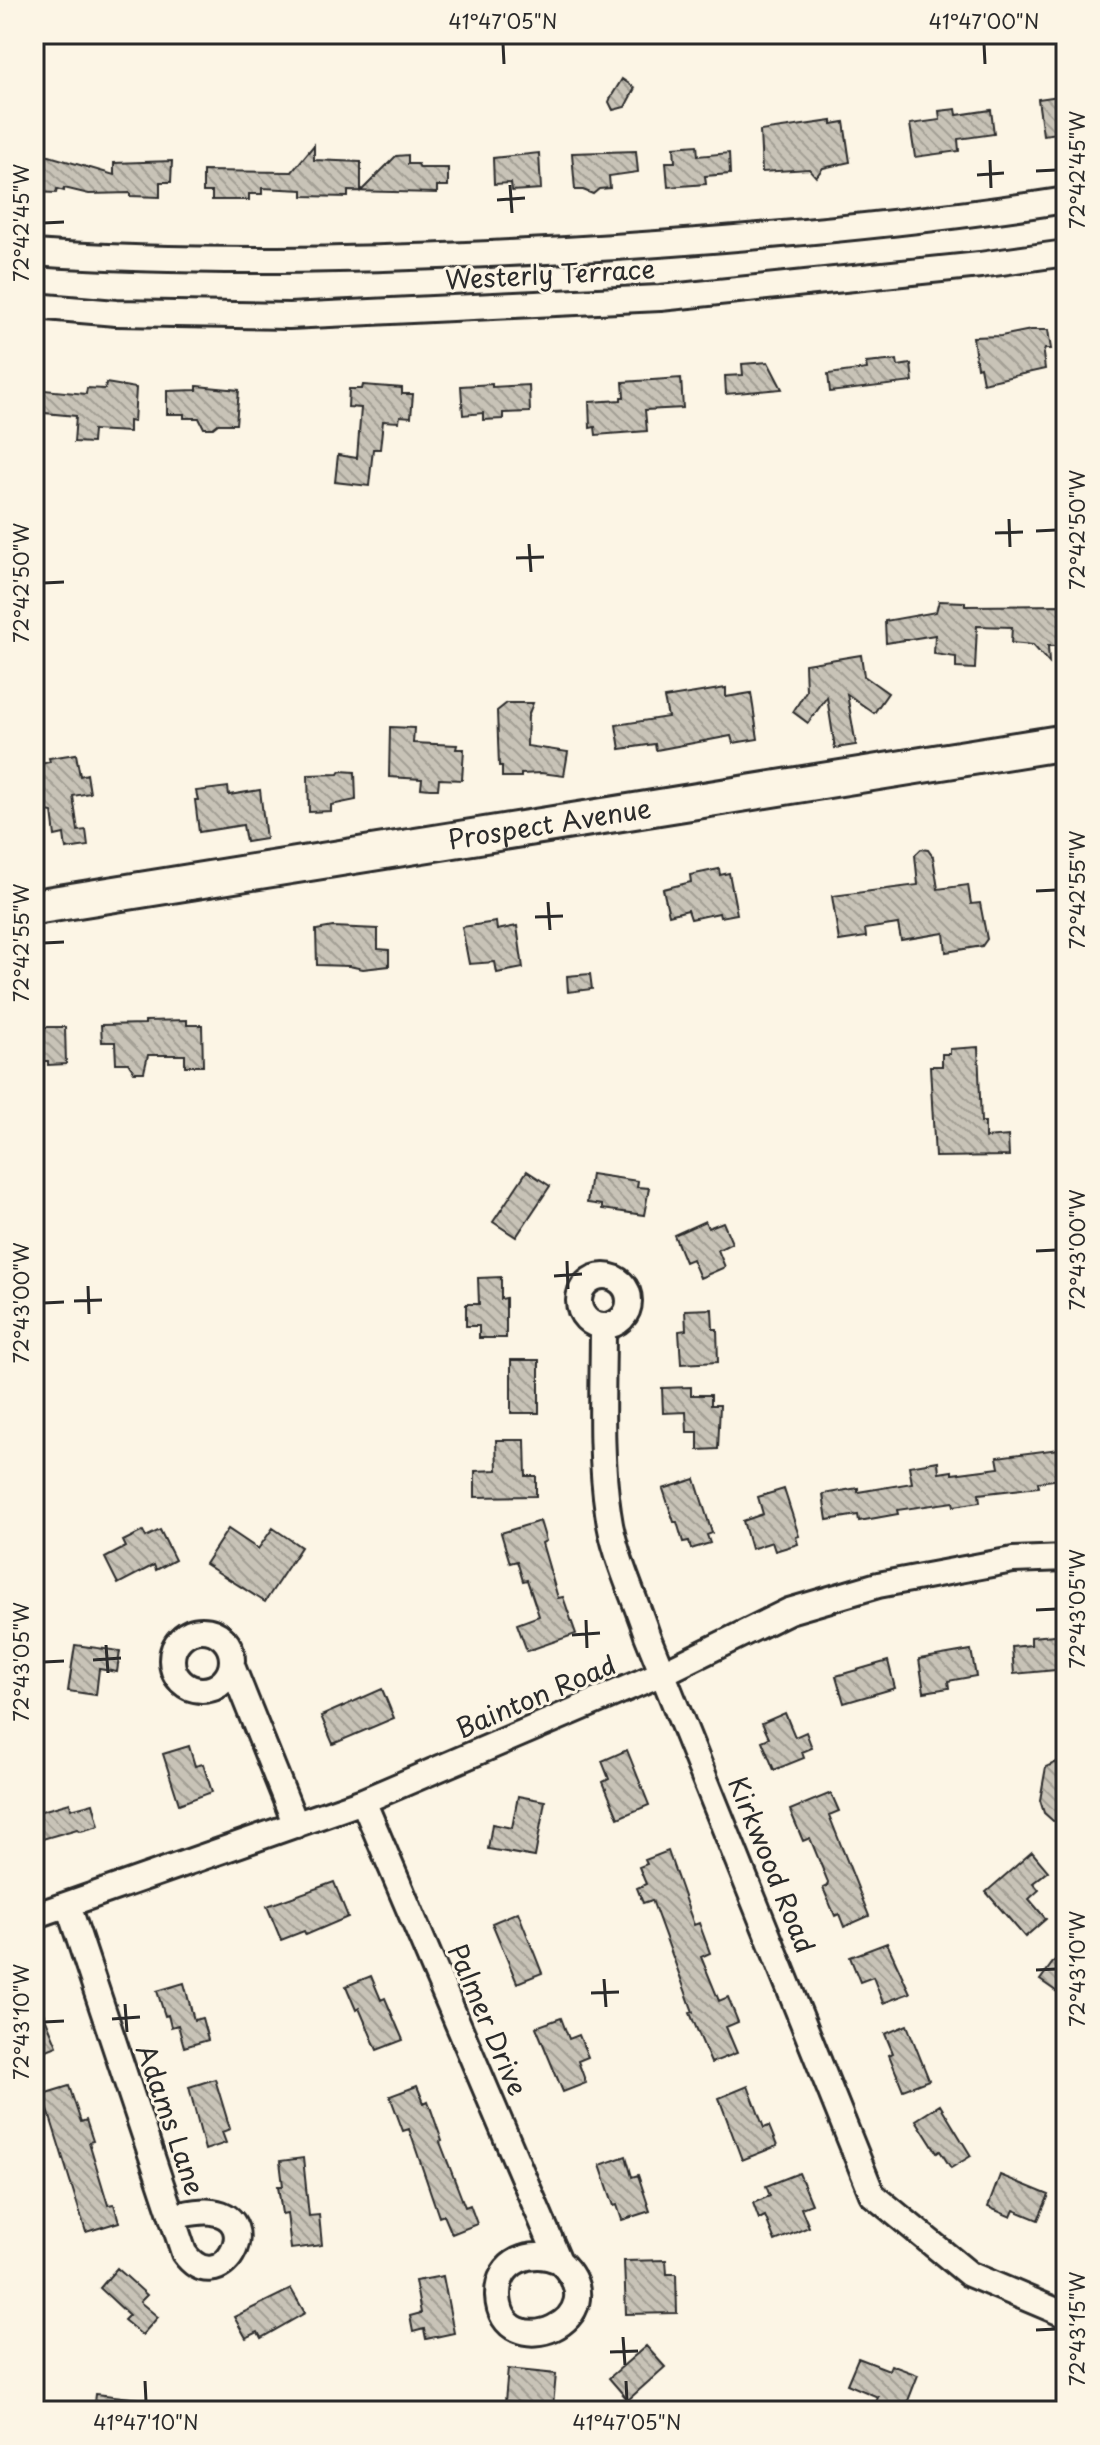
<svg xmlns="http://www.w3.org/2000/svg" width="1100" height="2445" font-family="'Playpen Sans',sans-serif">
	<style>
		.building { fill: url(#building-back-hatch); stroke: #2b2b2b; stroke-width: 2 }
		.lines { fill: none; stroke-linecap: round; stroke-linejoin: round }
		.street-casing { stroke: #2b2b2b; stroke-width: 30 }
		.secondary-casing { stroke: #2b2b2b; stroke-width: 40 }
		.street { stroke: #fcf5e5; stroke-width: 24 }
		.secondary { stroke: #fcf5e5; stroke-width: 34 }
		.ticks { fill: none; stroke: #2b2b2b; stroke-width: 3 }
		.labels { text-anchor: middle; stroke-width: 6; stroke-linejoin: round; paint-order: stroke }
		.street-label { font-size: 26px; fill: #2b2b2b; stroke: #fcf5e5 }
		.neatline { fill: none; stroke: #2b2b2b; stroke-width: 3 }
		.ticks-label { font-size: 20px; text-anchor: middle; fill: #2b2b2b }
	</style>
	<defs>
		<pattern id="building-back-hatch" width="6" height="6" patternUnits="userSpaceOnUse" patternTransform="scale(2)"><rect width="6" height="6" fill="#c8c3b7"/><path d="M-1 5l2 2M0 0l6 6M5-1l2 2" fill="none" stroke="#a39f95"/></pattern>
	</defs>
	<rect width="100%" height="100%" fill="#fcf5e5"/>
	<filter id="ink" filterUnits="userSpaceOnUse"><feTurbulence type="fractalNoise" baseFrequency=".0125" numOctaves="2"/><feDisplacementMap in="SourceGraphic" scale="16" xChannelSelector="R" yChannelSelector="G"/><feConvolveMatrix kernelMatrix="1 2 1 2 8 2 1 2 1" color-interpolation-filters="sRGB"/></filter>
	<g filter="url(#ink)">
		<path class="building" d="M622,79L635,88L625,107L613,110L609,102L611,97Z
			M1066,95V132L1043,135L1038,99Z
			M956,109L957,115L991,110L994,134L958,139L959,151L915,157L910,124L940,120L939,111Z
			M832,121V124L844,122L850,162L823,168L816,177L809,169L762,172L760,131Z
			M314,145V160L361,162V191L396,156L408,155V164H418L420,168H448V186H437V193L348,191V197L303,196V190L262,188V194H249V200H212V192H203V171L292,172Z
			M697,145L698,156L729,153L730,174L705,176L706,184L668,187L666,162H675L674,147Z
			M636,151L638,172L609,176L610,188L599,189L593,194L583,190H575L572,153Z
			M39,153L114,175V163L172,161L171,182H160V197L130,196V193L89,194L64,188V191L57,189L56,193L34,192V162H37Z
			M539,153L541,189L512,191L511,183L494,184L493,158Z
			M1031,330H1048L1051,349H1045L1043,354L1045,369L983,383L980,367L977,368L973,337L1001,336Z
			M897,360L898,366L911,364L913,382L830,392L828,374L867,369L866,363Z
			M768,362L782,389L726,394L725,376L743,375L742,364Z
			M681,378L683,408L645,410L647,431L596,435L595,427L590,428L589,402L621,400V397H624L623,382Z
			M106,383L136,388L134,422L129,421V432L93,430L92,443L74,442L76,416L34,412V389L86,394L87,388L105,389Z
			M492,384V387L529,385L530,412L503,413V419L483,420V413L463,415L461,386Z
			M363,385L402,388V394H413L411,417L400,416L399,422L383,421L380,449H373L369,486L335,482L338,455L357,458L361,408L348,407L349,389H362Z
			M197,386L239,390L236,424H218L213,428H204L199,418H184V414H167V391L197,390Z
			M939,601L965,602V606L1066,605V646H1048L1049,663L1033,645L1011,643L1012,627L977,626L975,669L956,668V657L934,654L935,635L886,643L885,621L936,612Z
			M861,655L864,676L888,693L874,713L847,694L856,745L835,748L827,697L808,723L793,712L806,691L805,664Z
			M726,688V697L751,693L758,739L733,743L731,736L656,750L655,744L620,749L616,725L668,717L664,698Z
			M507,703H533L528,716L527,746L568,752L564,776L541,773L521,774V777H502V766H499L497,711Z
			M390,727L414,728L413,743L457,745L456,749H464L462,780L439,779L438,789H430L421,788L422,779L389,777Z
			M76,754L80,776L87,774L90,793L73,796L78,831L86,830L88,846L66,849L64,834L55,836L52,812L42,810L38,786H34V765L50,762L49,758Z
			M340,771L355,772L356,800L331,805V811L309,812L308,775L338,774Z
			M228,787L229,795L260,790L266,839L246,842L243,825L199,832L195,800H198L196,791Z
			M921,849L928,850L933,857L938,889L968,885L971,904L980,903L987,939L982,946L946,952L944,933L901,940L898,924L865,929L866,937L839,941L832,896L918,885L915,855Z
			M719,869L720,875L729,873L737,914L720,917L719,913L691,919L688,910L669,915L663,889L691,882L690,875Z
			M496,922L497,930L517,926L523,968L497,973L495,962L469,964L462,927Z
			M333,927L378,929V949L389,950V966L363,969L349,966L317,965L316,930Z
			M590,974L592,989L568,992L567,976Z
			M187,1020V1025H202L203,1066H185V1055H148L144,1072H134L128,1063H116L115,1042H102L101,1025L145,1024V1021Z
			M42,1027H65L66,1064L48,1065V1061H42Z
			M978,1047L981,1122H985V1138L1008,1136L1009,1156L935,1157L930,1066H942V1054H950V1049Z
			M527,1171L550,1186L516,1237L493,1222Z
			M591,1174L638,1181L637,1187L649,1188L644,1215L602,1209V1205L587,1203Z
			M705,1221L708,1228L723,1222L732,1243L718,1250L725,1267L700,1278L692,1259L685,1262L674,1235Z
			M501,1277V1299L506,1298V1338H479V1326H466V1304H479L478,1278Z
			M712,1309L713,1329H717L718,1362L681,1364L679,1331L686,1330L685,1310Z
			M511,1360H539V1413H511Z
			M691,1387V1395H711V1405H720L718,1449L698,1450V1432H687L686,1412L663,1413L662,1388Z
			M496,1440H525L526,1476H536V1496L475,1497V1471L497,1470Z
			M1058,1449L1062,1479L1038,1482L1039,1487L979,1494L980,1502L954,1506L953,1502L897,1510L898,1514L859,1521L858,1515L827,1520L823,1494L858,1488V1492L912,1483L909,1466L938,1461L939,1473L952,1471V1474L999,1468L997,1457Z
			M695,1479L712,1533L707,1535L710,1543L691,1549L689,1541L683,1542L677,1522H674L663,1489Z
			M784,1489L799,1536L796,1537L798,1544L775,1551L772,1542L751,1549L743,1521L763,1514L758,1497Z
			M540,1521L546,1541L542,1543L558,1598L563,1597L576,1634L527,1651L517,1624L539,1616L527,1580L523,1581L517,1561L510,1563L501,1533Z
			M273,1528L301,1547L265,1602L205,1564L228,1529L258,1549Z
			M160,1530L175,1560L156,1570L154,1565L118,1584L105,1558L126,1547L123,1541L143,1531L146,1537Z
			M1066,1634V1669L1014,1674L1012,1647L1031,1645V1637Z
			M75,1645L120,1651L117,1672L99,1669L96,1695L68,1691Z
			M971,1650L976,1676L948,1681L949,1688L924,1692L919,1659Z
			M888,1661L895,1688L844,1703L836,1676Z
			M382,1689L394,1718L333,1744L321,1716Z
			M785,1713L795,1737L806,1732L812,1748L802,1752L804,1758L774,1770L762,1741L769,1738L762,1723Z
			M189,1746L195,1766L203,1764L212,1792L179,1804L163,1754Z
			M627,1750L649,1805L618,1818L603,1782L609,1779L602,1761Z
			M1057,1762L1066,1768V1819L1053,1821L1044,1813L1040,1800L1046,1767Z
			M831,1793L839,1811L829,1815L869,1916L844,1927L839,1914L835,1916L823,1888L827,1886L828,1882L810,1838L803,1841L790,1810Z
			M518,1796L545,1801L535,1857L488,1849L492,1824L512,1828Z
			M70,1803L71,1809L93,1803L99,1826L81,1831L77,1829L39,1840L34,1813Z
			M668,1851L694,1925L699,1923L710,1953L701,1957L719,2001L728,1997L738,2022L726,2027L737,2053L711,2063L690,2013L693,2012L652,1900L643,1903L637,1888L646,1884L639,1867L647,1864L645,1860Z
			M1032,1852L1048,1871L1033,1883L1039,1890L1029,1899L1046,1919L1025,1937L986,1892Z
			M334,1882L348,1917L306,1935L304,1931L281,1940L267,1906Z
			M518,1912L542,1973L517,1983L492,1923Z
			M887,1943L910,1993L883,2003L873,1977L860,1982L850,1957Z
			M1054,1961L1066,1970V1998L1040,1980Z
			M371,1976L381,2000L385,1998L403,2040L377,2050L359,2008L356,2010L346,1986Z
			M184,1983L194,2020L202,2018L208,2040L184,2047L178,2025L171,2027L168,2015L165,2016L157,1991Z
			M34,1991L57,2046L34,2055Z
			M561,2018L569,2039L579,2035L588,2057L578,2061L586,2083L563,2092L536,2027Z
			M907,2025L929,2080L903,2090L889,2055L893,2053L885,2034Z
			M215,2079L230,2129L222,2132L226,2143L205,2150L189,2087Z
			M69,2086L81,2122L86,2120L93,2141L89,2142L108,2205L114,2204L119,2222L86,2232L43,2094Z
			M417,2086L424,2103L428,2101L442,2141L440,2142L465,2207L470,2205L477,2224L452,2234L444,2215L439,2217L409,2129L403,2131L390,2096Z
			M748,2086L764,2128L769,2126L777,2146L742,2160L719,2098Z
			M940,2105L971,2156L951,2168L940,2151L937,2153L916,2120Z
			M626,2156L632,2177L638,2175L650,2211L622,2220L617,2205L614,2206L600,2165Z
			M303,2158L309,2216L319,2215L322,2245L291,2249L287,2213L282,2214L278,2186H283L280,2161Z
			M799,2173L812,2204L801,2208L809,2227L775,2241L765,2216L759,2219L753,2203L770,2196L766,2186Z
			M1000,2175L1049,2195L1038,2220L1014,2210L1011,2217L988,2207Z
			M666,2260L667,2274H676L677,2313L626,2314L624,2261Z
			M117,2268L147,2295L140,2302L158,2317L142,2335L124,2320L129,2315L100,2288Z
			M443,2276L454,2333L426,2339L424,2329L413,2332L410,2316L421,2313L415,2281Z
			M291,2289L305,2313L261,2338L258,2332L246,2338L234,2317Z
			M646,2346L665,2367L628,2400L609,2378Z
			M858,2358L889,2370L891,2365L918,2375L904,2411H873L878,2397L847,2384Z
			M508,2369L556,2374L553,2406L505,2401Z
			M96,2394L148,2400V2411H94Z"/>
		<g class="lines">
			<defs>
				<path id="street" d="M34,253C211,265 390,260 566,250C734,240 900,226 1066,200
					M34,306L116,313L289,316L660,298L980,265L1066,253
					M579 1301a25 25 0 1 1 50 0a25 25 0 1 1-50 0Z
					M603,1327C603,1388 599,1451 608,1512C613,1553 634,1595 647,1635L872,2194L969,2274L1066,2315
					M172 1660a30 30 0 1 1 60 0a30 30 0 1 1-60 0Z
					M232,1666L296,1825
					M363,1801L559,2261C622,2320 501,2369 498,2296C497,2261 532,2248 559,2261
					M68,1905L184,2253C220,2303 266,2219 212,2212C200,2210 186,2214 174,2216
					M34,1916L363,1801L665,1672L789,1611L878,1585L1013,1560L1066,1558"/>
				<g id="secondary">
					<path id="s1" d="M34,907L1066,742"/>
				</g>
			</defs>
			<use href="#street" class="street-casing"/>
			<use href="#secondary" class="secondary-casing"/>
			<use href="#street" class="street"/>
			<use href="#secondary" class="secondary"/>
		</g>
	</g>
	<path class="ticks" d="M503,44L504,64M984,44L985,64M990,160L991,188M1036,171L1056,170M977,175L1004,173M510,185L512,213M497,200L525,198M44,223L64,222M1009,519L1010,547M1036,531L1056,530M995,533L1023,532M529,544L531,572M516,558L544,557M44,583L64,582M1036,891L1056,890M548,902L550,930M535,917L563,916M44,943L64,942M1036,1251L1056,1250M567,1261L568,1289M554,1276L582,1274M88,1286L89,1314M74,1301L102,1300M44,1303L64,1302M1036,1610L1056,1609M586,1620L587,1648M572,1635L600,1633M106,1645L108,1673M93,1660L121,1658M44,1662L64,1661M1036,1970L1056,1969M604,1979L606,2007M591,1993L619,1992M125,2004L127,2032M112,2019L140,2017M44,2022L64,2021M1036,2330L1056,2329M623,2337L625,2365M610,2352L638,2351M145,2381L146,2401M626,2381L627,2401"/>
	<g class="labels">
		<g class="street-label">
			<text transform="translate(550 275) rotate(-3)" y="9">Westerly Terrace</text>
			<text dy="9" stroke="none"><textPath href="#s1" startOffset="522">Prospect Avenue</textPath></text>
			<text transform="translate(536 1697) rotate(-23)" y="9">Bainton Road</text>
			<text transform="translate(771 1865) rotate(68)" y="9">Kirkwood Road</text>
			<text transform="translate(487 2020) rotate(67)" y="9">Palmer Drive</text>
			<text transform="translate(170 2120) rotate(71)" y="9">Adams Lane</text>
		</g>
	</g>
	<rect width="1100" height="2445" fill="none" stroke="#fcf5e5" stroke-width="88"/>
	<rect x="44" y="44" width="1012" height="2357" class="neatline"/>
	<g class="ticks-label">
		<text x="503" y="29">41°47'05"N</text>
		<text x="984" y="29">41°47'00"N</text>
		<text transform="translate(1078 170) rotate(-90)" y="7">72°42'45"W</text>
		<text transform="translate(22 223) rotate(-90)" y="7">72°42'45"W</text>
		<text transform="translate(1078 530) rotate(-90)" y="7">72°42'50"W</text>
		<text transform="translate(22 583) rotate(-90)" y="7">72°42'50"W</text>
		<text transform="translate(1078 890) rotate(-90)" y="7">72°42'55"W</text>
		<text transform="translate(22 943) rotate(-90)" y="7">72°42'55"W</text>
		<text transform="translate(1078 1250) rotate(-90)" y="7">72°43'00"W</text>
		<text transform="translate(22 1303) rotate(-90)" y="7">72°43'00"W</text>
		<text transform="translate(1078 1609) rotate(-90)" y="7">72°43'05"W</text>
		<text transform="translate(22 1662) rotate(-90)" y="7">72°43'05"W</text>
		<text transform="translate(1078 1969) rotate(-90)" y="7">72°43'10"W</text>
		<text transform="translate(22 2022) rotate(-90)" y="7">72°43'10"W</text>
		<text transform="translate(1078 2329) rotate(-90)" y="7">72°43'15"W</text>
		<text x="146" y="2430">41°47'10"N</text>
		<text x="627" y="2430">41°47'05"N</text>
	</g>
</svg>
